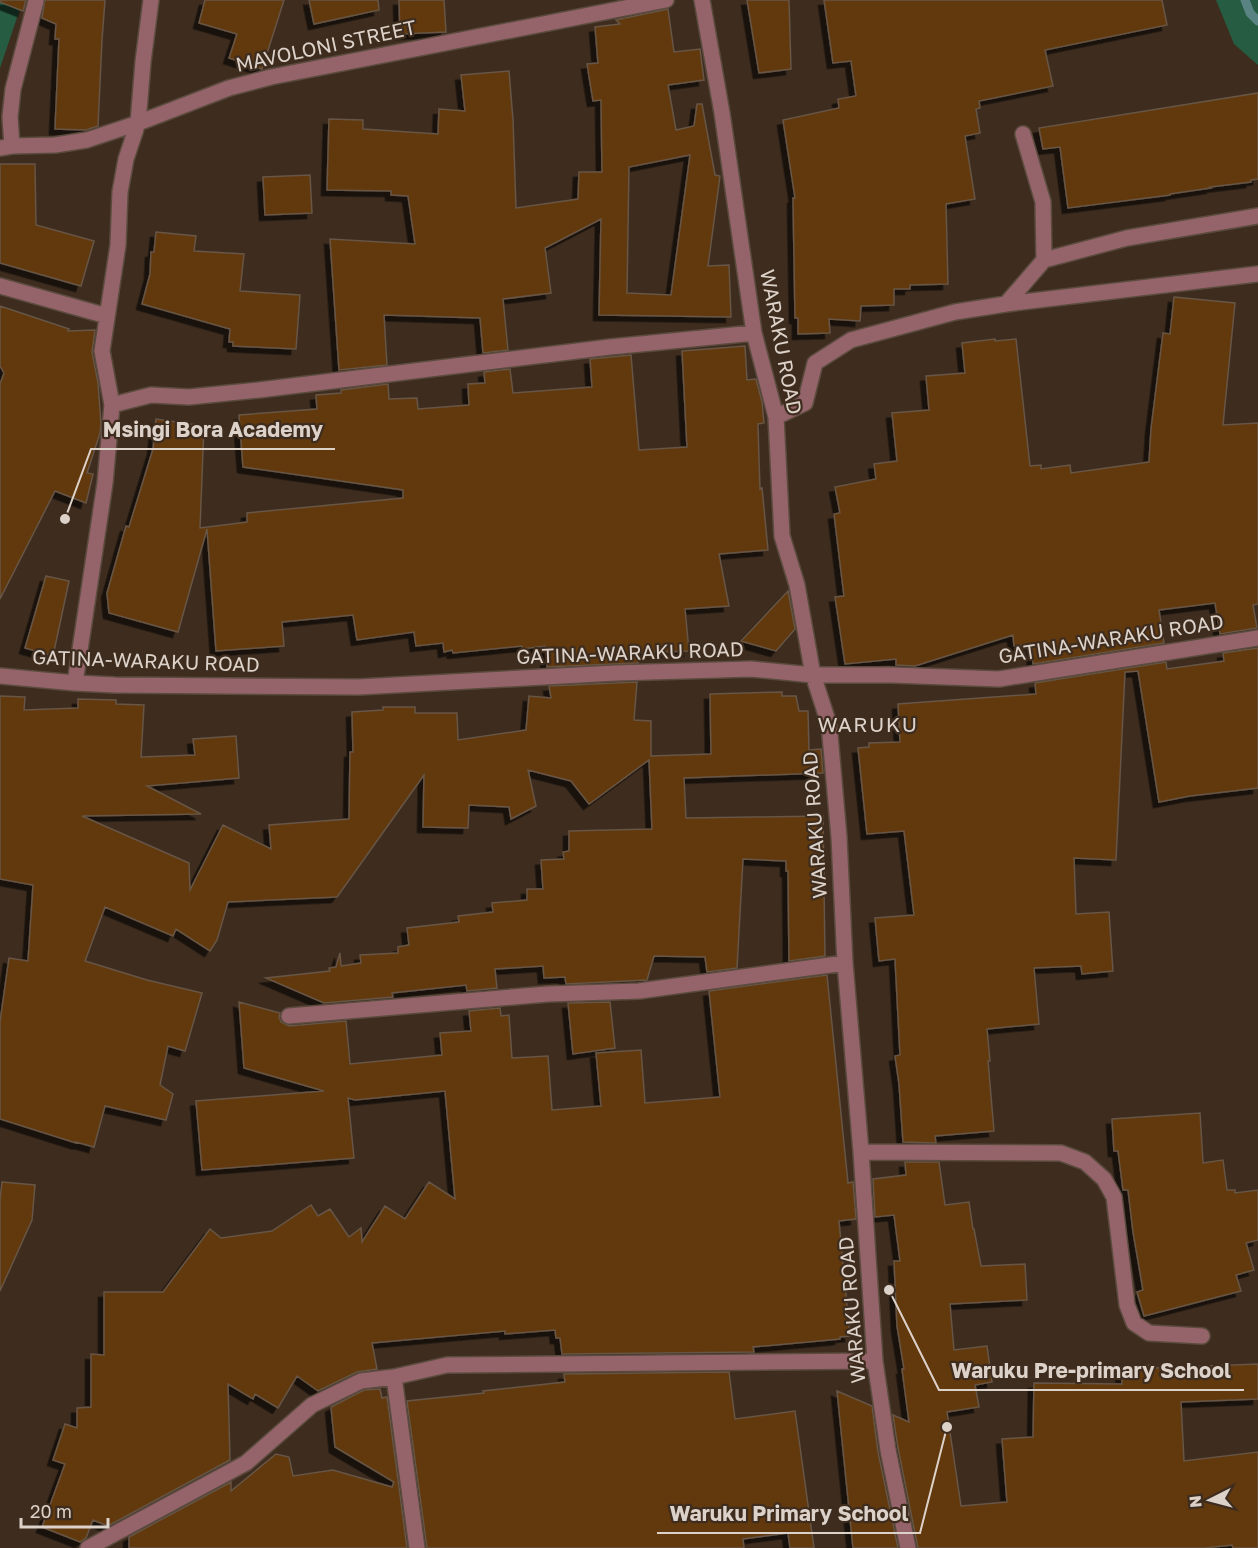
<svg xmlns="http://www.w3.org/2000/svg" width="1258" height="1548" font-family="'Golos Text',sans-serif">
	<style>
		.green { fill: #265d42 }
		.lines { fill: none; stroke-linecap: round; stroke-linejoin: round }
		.stream { stroke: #5a8483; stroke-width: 9 }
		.building { fill: #62390d; stroke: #675545; stroke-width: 1.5; fill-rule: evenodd; filter: url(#shadow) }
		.minor-casing { stroke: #5b4b3e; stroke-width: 18 }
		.minor { stroke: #95646a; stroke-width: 15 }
		.labels { text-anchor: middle; stroke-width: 4.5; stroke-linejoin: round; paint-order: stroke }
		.street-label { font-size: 20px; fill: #ddd2c9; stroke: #3e2d1f }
		.neighbourhood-label { font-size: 21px; letter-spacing: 1.5px; fill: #ddd2c9; stroke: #3e2d1f }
		.leader { fill: none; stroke: #ddd2c9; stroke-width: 2 }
		.callout-dot { fill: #ddd2c9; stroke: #3e2d1f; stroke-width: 2 }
		.callout-label { font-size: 21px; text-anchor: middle; font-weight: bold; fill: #ddd2c9; stroke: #3e2d1f; stroke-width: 4.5; stroke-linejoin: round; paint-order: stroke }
	</style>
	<defs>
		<filter id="shadow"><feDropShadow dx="-5.5" dy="5.5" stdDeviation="0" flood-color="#0009"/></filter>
	</defs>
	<rect width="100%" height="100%" fill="#3e2d1f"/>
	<path class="green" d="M0,0H23L0,68Z
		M1216,0H1258V65L1234,44Z"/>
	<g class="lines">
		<path class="stream" d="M1245,0L1250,13L1258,21"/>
	</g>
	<path class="building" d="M0,0H26L23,11L0,2Z
		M45,0H105L102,40L98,126L86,130L55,129L59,39H55L56,24L42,18Z
		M205,0H284L262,69L229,58L237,34L199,23Z
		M309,0H378L379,10L314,24Z
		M399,0H444L446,32L400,34Z
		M747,0H789L791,69L759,73Z
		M824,0H1162L1167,25L1045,50L1053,86L979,101L980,108L976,109L980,133L965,136L975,199L946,204L948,284L910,285V289H894V305L861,306L860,321L829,319L830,333L798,334V318H795L793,198H795L783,120L839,108L838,99L856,96L851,61L833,63Z
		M668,9L674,52L700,49L704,80L668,85L676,130L694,126L697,104H702L715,175L720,176L708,266L729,265L731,317L599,315L601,219L545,248L551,293L503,299L508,350L483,353L480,318L384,315L387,365L339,370L330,239L415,244L408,196L391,195V191L327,190L329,119L363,120V129L438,134L439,109L465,111L461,75L509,71L513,120L516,208L578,199L579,172H602L601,100L593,101L587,64L598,63L595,27L620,24L616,20ZM690,155L671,295L627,293L629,167Z
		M1258,93V179L1251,180V182L1210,187L1211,188L1170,194V195L1068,208L1060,147L1043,149L1039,128Z
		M0,164H35L36,225L94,241L81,286L0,263Z
		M310,175L312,213L265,215L263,177Z
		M156,232L196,236L194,251L244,254L240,291L300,295L296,349L233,346V342H229L230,329L142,304L150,274L151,252H154Z
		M1174,297L1235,303L1223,425L1258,423V604L1253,605L1257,628L1220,634L1215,603L1159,610L1164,643L1033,664L1032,644L1014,646L1013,635L915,666L896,665V659L845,664L835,597L844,596L834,514L840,513L835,487L876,479L874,464L897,461L892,413L929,410L926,376L965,373L962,343L995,339V341L1016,339L1030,466L1041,465V469L1070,465L1071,473L1149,462L1151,429L1163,333L1170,334Z
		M0,306L69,329L68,331L95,330L92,352L98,383L101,424L100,433L87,473L93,474L86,503L55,491L0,599V384L4,373L0,366Z
		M745,346L747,380L756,379L762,402L764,423L758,424L759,459L760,489L762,488L768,550L719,554L729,606L685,609L689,651L638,653V663L547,667L545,646L522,649V646L453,653L452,650L444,652L443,643L416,646L414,632L357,640L353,615L282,622L284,646L216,651L207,529L178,632L109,613L107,593L126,526L129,527L153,449L156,419L204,426L200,528L247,522V513L403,498V490L243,467L239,415L317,409L316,395L341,393V390L388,384L389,399L417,398L418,409L469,405L468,384L485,383L484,372L510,369L513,393L592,387L590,359L631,355L639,450L687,447L682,351Z
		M46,576L69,581L53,656L25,648Z
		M788,591L795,629L776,651L741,641Z
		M1258,648V788L1190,796L1159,802L1138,671L1125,672L1116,860L1074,858L1076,914L1109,912L1113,971L1082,974L1081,966L1034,968L1039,1024L987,1029L990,1061H988L994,1131L935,1136L936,1143L903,1142L899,1084L895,1056L900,1055L895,959L879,961L875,918L914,915L904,831L867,834L858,748L869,747V743L900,742L898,704L1036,694L1035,683L1166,662L1167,669L1224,661L1223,653Z
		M637,682L634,720L651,721V756L711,754L710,694L782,692V696H796L799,711H808L809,750L821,749L823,773L684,778L686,818L823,816L825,956L789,961L788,871H786V861L743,859L737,968L707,972L705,957L654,956L647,980L566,984L565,977L544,978L543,966L495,969L497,988L467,991L466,985L392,993L393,997L324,1003L266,978L330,971L329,968L336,967L340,953L341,966L361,963L360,955L398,953V947L409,945L407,928L459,922L458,916L493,912L492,903L527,900V889H543L541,860L564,859L563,852L569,851V831L652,829L649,760L589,804L571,781L528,770L536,806L511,819L509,807L469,805L468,828L423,827L424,775L337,897L228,902L217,940L210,951L176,929L173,936L105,907L85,961L147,980L202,993L185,1051L168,1046L160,1085L173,1094L166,1120L105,1106L94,1147L76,1142V1143L0,1119V1022L9,958L28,961L33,885L0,879V696L25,697L24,710L78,708V699L116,700V704L144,705L141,757L195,755L193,739L236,736L239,778L147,786L201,814L82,816L189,863L190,890L223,825L271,849L269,825L349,819L350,752H353L352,712L383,710V707H415V713H457L458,740L526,730L529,696L551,698L549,686Z
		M827,975L848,1183L853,1182L856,1219L839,1221L850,1336L840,1337V1339L753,1347L754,1352L562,1354L560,1338H556L555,1330L505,1334V1331L372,1343L377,1369L357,1372L318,1391L297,1376L278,1408L255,1394L253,1399L228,1384L230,1460L108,1526L93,1520L86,1538L80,1542L42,1527L65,1464L53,1460L65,1424L77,1428V1408L91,1407V1354L104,1355V1292H163L210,1229L221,1238L272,1231L311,1205L318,1216L330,1209L349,1237L361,1228L362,1242L385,1206L405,1219L429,1182L455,1199L445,1091L355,1100L348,1098L354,1158L202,1170L196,1101L324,1091L244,1068L239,1002L280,1013L279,1017L281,1022L289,1026L346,1021L350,1064L442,1055L440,1033L471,1031L469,1011L500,1008L501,1016L509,1015L512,1058L548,1056L552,1110L601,1106L596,1053L641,1050L645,1103L720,1097L709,991Z
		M610,1002L615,1048L573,1054L568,1003Z
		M1200,1113L1203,1163L1223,1160L1227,1190H1235V1193L1258,1190V1240L1246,1243L1254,1270L1236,1275L1241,1291L1144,1316L1137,1292L1143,1290L1133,1232L1128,1190H1123L1118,1151H1114L1112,1119Z
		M905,1162H939L945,1205L969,1202L973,1229H974L981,1266L1025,1264L1027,1300L950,1304L954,1350L987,1346L992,1382L975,1385L979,1407L947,1412L961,1506L1007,1502L1002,1439L1033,1437L1034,1383L1122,1384L1121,1367L1155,1365L1156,1368L1258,1364V1399L1181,1402L1184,1461L1258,1452V1548H1233L1232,1545L1204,1548H918L898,1448L893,1415L909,1422L902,1369H904L897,1326L894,1261H900L894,1215L875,1217L873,1179L906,1175Z
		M2,1182L35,1185L32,1220L0,1291V1200Z
		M729,1372L735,1419L795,1411L814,1548H790L788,1533L743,1539L744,1548H427L407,1401L484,1393L483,1391L565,1382L564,1374Z
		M380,1389L382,1398L387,1397L407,1548H129V1537L231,1482V1491L276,1454L289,1457L293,1476L333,1470L392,1487L394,1482L335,1447L331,1407L364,1390Z
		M837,1391L872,1406L878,1452L898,1548H853Z"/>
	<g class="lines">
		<defs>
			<path id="minor" d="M702,0L722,113L754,333L776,417L782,536L797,585L813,675L829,724L839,837L845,963L861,1152L875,1361L888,1450L908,1548
				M1023,134L1043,202L1044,260
				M12,146L10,117L13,89L36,1
				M0,148L12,146L55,145L87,140L138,123L229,88L271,77L666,0
				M0,286L107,316
				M1006,304L1044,260L1127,238L1258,216
				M112,405L151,395L189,397L259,390L610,347L754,333
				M776,417L805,403L815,363L851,340L955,312L1006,304L1258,274
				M0,676L75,683L115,685L359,687L616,673L751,669L813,675H892L999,679L1258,638
				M75,683L105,483L112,405L102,351L118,245L120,192L126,159L138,123L143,62L151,0
				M289,1016L548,994L639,991L845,963
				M861,1152L1061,1153L1085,1162L1104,1179L1114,1197L1127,1305L1134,1323L1149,1333L1202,1336
				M394,1377L417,1548
				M88,1548L246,1463L312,1405L361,1381L394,1377L447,1365L875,1361"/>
		</defs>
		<use href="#minor" class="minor-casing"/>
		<use href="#minor" class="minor"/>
	</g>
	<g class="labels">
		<g class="street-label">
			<text transform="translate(326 46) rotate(-12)" y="7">MAVOLONI STREET</text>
			<text transform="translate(781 342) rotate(79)" y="7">WARAKU ROAD</text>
			<text transform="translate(1111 639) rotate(-9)" y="7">GATINA-WARAKU ROAD</text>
			<text transform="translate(630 653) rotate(-2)" y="7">GATINA-WARAKU ROAD</text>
			<text transform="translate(146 661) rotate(2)" y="7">GATINA-WARAKU ROAD</text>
			<text transform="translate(815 825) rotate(-94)" y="7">WARAKU ROAD</text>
			<text transform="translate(852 1310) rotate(-95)" y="7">WARAKU ROAD</text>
		</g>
		<g class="neighbourhood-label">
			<text x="868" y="732">WARUKU</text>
		</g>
	</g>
	<path class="leader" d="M65 519L91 449H335M889 1290L939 1390H1244M947 1427L920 1533H657"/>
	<g class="callout-dot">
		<circle cx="65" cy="519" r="6"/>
		<circle cx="889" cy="1290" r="6"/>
		<circle cx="947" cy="1427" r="6"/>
	</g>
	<g class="callout-label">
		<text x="213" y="437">Msingi Bora Academy</text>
		<text x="1091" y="1378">Waruku Pre-primary School</text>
		<text x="789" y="1521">Waruku Primary School</text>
	</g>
	<g transform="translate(1210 1500) rotate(264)" stroke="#3e2d1f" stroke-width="4.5" paint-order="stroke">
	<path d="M0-4.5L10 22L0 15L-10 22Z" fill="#ddd2c9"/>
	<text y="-9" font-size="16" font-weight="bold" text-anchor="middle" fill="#ddd2c9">N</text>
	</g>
	<path d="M21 1518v9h87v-9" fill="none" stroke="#ddd2c9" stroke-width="3"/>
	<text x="30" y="1518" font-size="18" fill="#ddd2c9" stroke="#3e2d1f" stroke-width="4.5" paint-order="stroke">20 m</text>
</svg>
